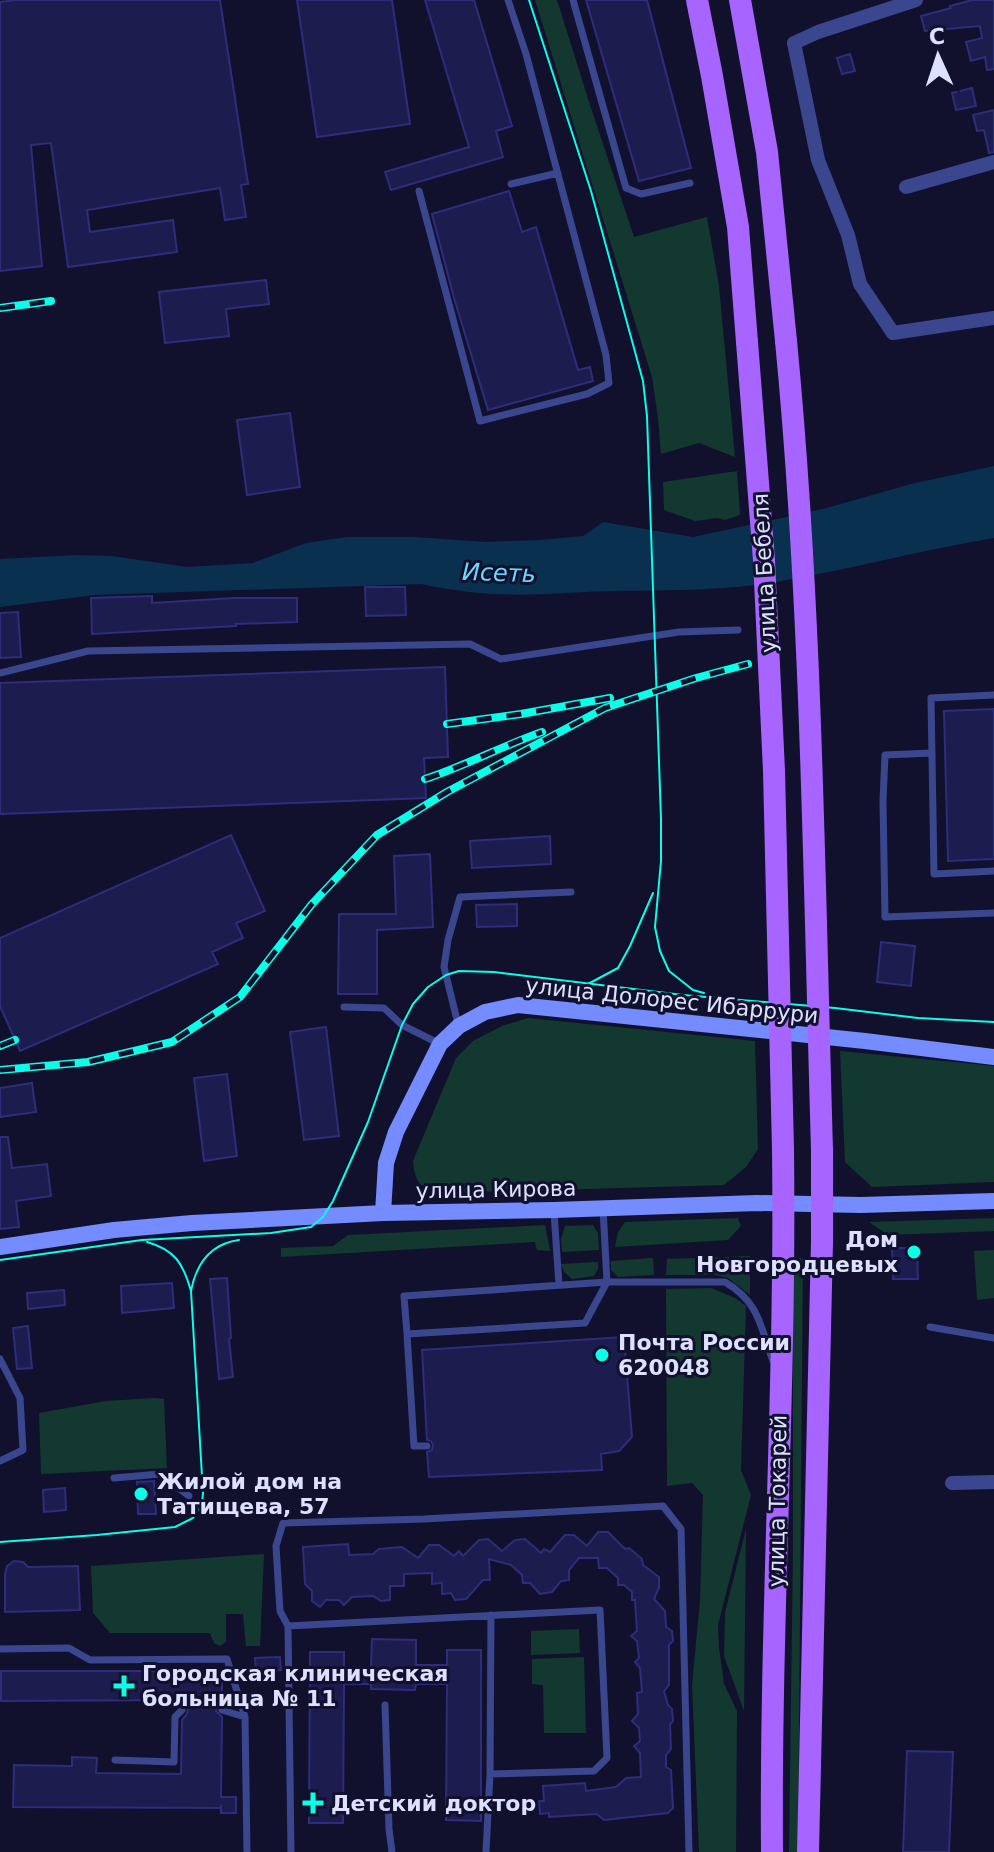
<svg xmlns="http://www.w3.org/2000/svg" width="994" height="1852" font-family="'DejaVu Sans',sans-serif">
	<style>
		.green { fill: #13382f }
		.water { fill: #09304e }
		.building { fill: #1c1c4f; stroke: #2d2d7c; stroke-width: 2 }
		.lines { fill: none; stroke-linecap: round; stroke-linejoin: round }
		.lane { stroke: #3a478e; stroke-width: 7 }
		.street { stroke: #3a478e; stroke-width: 14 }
		.secondary { stroke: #748cff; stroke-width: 16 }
		.primary { stroke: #a764ff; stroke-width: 22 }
		.tram { stroke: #09ffe8; stroke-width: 2 }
		.rail-casing { stroke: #09ffe8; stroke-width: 8 }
		.rail { stroke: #11112d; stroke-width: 5; stroke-dasharray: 15; stroke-linecap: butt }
		.primary-bridge { stroke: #a764ff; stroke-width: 22 }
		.poi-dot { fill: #09ffe8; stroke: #11112d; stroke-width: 3 }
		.labels { text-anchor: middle; stroke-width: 6; stroke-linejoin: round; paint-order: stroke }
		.street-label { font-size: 22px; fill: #dde0ff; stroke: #11112d }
		.poi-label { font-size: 22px; font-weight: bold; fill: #dde0ff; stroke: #11112d; text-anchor: start }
		.water-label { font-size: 24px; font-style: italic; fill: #6bd7ff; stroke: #11112d }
	</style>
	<rect width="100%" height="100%" fill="#11112d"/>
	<path class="green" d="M535,0H557L590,105L634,237L707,217L719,286L735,457L699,443L661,454L658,418L652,377Z
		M737,471L740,515L725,520L717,518L695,521L664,510L663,482Z
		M528,1018L755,1041L758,1149L746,1167L724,1185L443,1193C421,1189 415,1184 413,1161L456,1058L473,1041L502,1026Z
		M840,1051L994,1066V1182L872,1187L845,1162Z
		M738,1218L741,1226L728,1240L615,1247L618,1232L625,1222Z
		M994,1218V1231L888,1235L869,1222Z
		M545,1225L550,1251L537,1250L535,1242L281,1257V1248L333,1246L348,1235Z
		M593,1225L598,1233L599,1250L562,1252L561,1239L565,1226Z
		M994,1250V1298L977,1300L974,1251Z
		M750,1256V1295L728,1278L716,1275H666L667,1259Z
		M653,1258L654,1275L618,1277L611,1270V1261Z
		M803,1258L798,1852H789L793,1549V1259Z
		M598,1262V1269L594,1276L572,1279L564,1272L561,1264Z
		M711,1288L735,1298L746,1306L741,1470L751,1495L718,1625L719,1648L724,1684L737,1711L736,1852H699L692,1685L700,1601L703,1495L692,1483L667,1486L666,1289Z
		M155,1398L164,1399L167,1468L41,1474L39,1413L106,1401Z
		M746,1529L744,1711L724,1656L725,1613Z
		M264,1554L260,1646H246L243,1614H226V1642L220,1646L214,1643L210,1633H110L93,1613L91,1566Z
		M579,1629L580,1653L531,1655V1631Z
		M584,1657L586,1733H544L543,1685L532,1684V1659Z"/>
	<path class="water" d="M994,466V538C914,551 835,574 755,585C708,591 661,590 615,591C566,592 517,598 469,592C453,590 436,587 421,584L95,595L0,607V559L77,555L112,556L187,567L253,563L306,543L347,537H415L486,542L539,540L583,536L603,522L693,537L823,509L911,484Z"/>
	<path class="building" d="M15,0H220L248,184L241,185L246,217L225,220L220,188L87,210L90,232L173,220L177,252L68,267L51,143L31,145L42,266L0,271V2Z
		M297,0H392L410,124L317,137Z
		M425,0H474L512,126L496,131L503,157L391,190L385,172L469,147Z
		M586,0H647L691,168L639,181Z
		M972,0H994V69L987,70L985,57L971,61L966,42L982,38L980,26L925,31L921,16L951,8L950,6Z
		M850,54L855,71L842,74L837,58Z
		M972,88L976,106L956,110L952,93Z
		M994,110V152L989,153L984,130L977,131L973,115Z
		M509,191L522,232L536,227L578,370L590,367L593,381L488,410L454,298L432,214Z
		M266,280L269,304L226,309L229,336L165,343L159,292Z
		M290,413L300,487L247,495L237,420Z
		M365,587H405L406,615L366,616Z
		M152,596V603L234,598H297V622L236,624V626L92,634L91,598Z
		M18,612L21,657L0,658V613Z
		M445,667L448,757L424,758L426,798L0,814V683Z
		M994,709V859L948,861L944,711Z
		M231,835L265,911L236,923L243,938L212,952L218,964L20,1051L0,1006V938Z
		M550,836L551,864L472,868L470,841Z
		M430,854L433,927L377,930V994H338L339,914H396L394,856Z
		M517,904V926L477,927L476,905Z
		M881,942L915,946L911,986L877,982Z
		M326,1027L339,1136L304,1140L290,1032Z
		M227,1074L237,1156L204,1161L194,1078Z
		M32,1083L36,1112L0,1117V1088Z
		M0,1137H8L12,1168L47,1164L51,1196L16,1201L19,1227L0,1229Z
		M892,1248H917L918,1279H893Z
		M227,1278L231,1338L229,1339L233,1377L219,1379L210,1279Z
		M172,1283L174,1308L122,1313L121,1286Z
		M64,1290L65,1305L28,1309L27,1293Z
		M28,1326L32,1368L17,1369L13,1328Z
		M624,1337L632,1437L619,1451L601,1454L602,1470L429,1477L427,1452L432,1450L433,1445L431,1441L427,1440L422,1350Z
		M154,1481L156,1514H138L137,1482Z
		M65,1488L66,1510L44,1512L43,1490Z
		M598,1532H608L625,1549L629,1548L642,1559L643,1565L659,1577V1588L654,1599L665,1611L666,1627L672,1631L673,1641L669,1645V1685L664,1691L668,1705L672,1709L673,1721L670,1724L671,1749L666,1755V1767L671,1770L673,1808L668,1813L604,1820L597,1814L549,1817V1813L540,1814L539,1801H544L543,1786L585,1783L586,1791L616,1787L626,1778L641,1777L640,1753L634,1746L640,1741L639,1728L632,1721L638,1714L637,1693L642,1692L640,1668L635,1662L639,1658L637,1641L631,1636L637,1631L635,1600H632V1592L624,1585H618V1578L607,1568H599L598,1558H579L569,1570V1580L561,1581L552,1592L540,1594L530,1583H523L522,1575L511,1565L489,1559L490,1580H483L466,1599L455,1600L451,1593L442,1594V1583L432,1584V1573L404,1574V1586H390V1600L381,1601L373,1596L352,1597L344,1605L339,1600H326L320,1607L312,1601V1591L305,1584L303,1547L348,1544L349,1555L373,1554L379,1549L402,1547L418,1558L429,1545H439L454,1556L459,1551L463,1556L479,1540L488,1539L502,1551L515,1540L525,1539L541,1553L544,1549L550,1552L565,1535H574L587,1546Z
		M14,1561L23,1562L28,1567L78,1566L80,1610L5,1612V1574L7,1566Z
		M372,1639L416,1640V1665H447V1650H481V1821L446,1820L447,1684H416L415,1690L371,1689V1684H344L343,1823H309L310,1652H344V1667H371Z
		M280,1657L281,1670L256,1672L255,1658Z
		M1,1671H222V1704L217,1706L216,1711L222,1717L221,1797H236V1813H221V1805V1808L13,1807L14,1765L72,1766V1757L97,1758L96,1773L181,1774L182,1720L187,1714L188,1709L186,1705L182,1704V1700L1,1701Z
		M907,1751L953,1752L949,1852H903Z"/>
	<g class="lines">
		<path class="lane" d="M573,0L626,188L641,194L690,183
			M511,184L558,173
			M419,191L480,421L587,394L609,383L606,355L526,54L508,0
			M0,673L88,651L470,644L501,659L679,632L738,630
			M994,695L931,698L934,874L994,871
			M932,753L885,755L883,801L885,917L994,913
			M344,1007L384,1008L402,1025L438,1043
			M458,1024L444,967L448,940L460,897L571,892
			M603,1208L607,1282L585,1323L407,1334L404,1296L607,1282H725C760,1303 760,1326 773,1361
			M554,1212L559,1285
			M930,1327L994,1338
			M407,1334L414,1446H427
			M0,1359L20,1398L23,1450L0,1461
			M114,1478L160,1474L189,1496
			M288,1626L600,1610L607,1758L594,1771L490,1774
			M0,1649L69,1648L90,1660L227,1659L245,1717L247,1852
			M385,1705L389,1829L392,1852
			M222,1710L245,1717
			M115,1760L174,1762L175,1717L182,1710
			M291,1852L288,1626L280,1611L276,1546L283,1523L424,1519L663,1506L681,1529L689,1852
			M486,1852L490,1774L491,1615"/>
		<path class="street" d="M916,0L818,32L794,43L818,160L848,235L860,284L893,333L994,318
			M906,187L994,162
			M952,1483L994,1482"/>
		<path class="secondary" d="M383,1213L386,1163L396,1132L440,1044L459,1026L485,1012L518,1005L865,1041L994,1057
			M0,1247L114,1230L192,1223L383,1213L554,1210L757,1203L861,1205L994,1201"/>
		<path class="primary" d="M697,0L712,76L738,227L747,342
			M740,0L767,152L786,341
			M772,1852C770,1618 786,1384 783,1150
			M808,1852L822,1242V1150"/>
		<path class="tram" d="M529,0L591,191L643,381L647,416L661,819V861L655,927L660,951L669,971L693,990L704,993
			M588,984L618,968L630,946L653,893
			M0,1260L142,1240L271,1233L311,1227L323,1217L333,1201L368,1122L402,1025L413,1004L428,987L446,975L459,971L494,972L683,995L835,1008L918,1018L994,1022
			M191,1291C196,1265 210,1244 239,1240
			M0,1542L97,1535L175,1527L193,1518L202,1504L203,1493L191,1291C183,1263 175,1250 147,1242"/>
		<defs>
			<path id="rail" d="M0,308L51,301
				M447,724L521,714L610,698
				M425,779C465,766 502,746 542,732
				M0,1046L15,1040
				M0,1070L88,1062L172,1042L240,997L312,904L377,835L447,792L605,708L696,678L748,664"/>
		</defs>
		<use href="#rail" class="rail-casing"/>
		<use href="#rail" class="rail"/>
		<path class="primary-bridge" d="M786,341C812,610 814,881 822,1150
			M747,342L764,560L774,771L783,1150"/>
	</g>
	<g class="poi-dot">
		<circle cx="914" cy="1252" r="8"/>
		<circle cx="602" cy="1355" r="8"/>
		<circle cx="141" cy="1494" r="8"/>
		<path d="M120 1674h8v8h8v8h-8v8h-8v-8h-8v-8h8z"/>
		<path d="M309 1791h8v8h8v8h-8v8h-8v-8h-8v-8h8z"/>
	</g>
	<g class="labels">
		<g class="street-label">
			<text transform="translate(764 573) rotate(-93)" y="8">улица Бебеля</text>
			<text transform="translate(672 1000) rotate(6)" y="8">улица Долорес Ибаррури</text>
			<text transform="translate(496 1189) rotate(-1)" y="8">улица Кирова</text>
			<text transform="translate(777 1501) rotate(-89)" y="8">улица Токарей</text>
		</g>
		<g class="poi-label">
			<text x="898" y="1247" text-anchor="end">Дом<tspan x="898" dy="25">Новгородцевых</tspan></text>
			<text x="618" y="1350">Почта России<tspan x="618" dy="25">620048</tspan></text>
			<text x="157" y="1489">Жилой дом на<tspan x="157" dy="25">Татищева, 57</tspan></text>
			<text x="142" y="1681">Городская клиническая<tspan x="142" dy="25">больница № 11</tspan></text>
			<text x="331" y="1811">Детский доктор</text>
		</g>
		<g class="water-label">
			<text transform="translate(499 573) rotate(2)" y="8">Исеть</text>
		</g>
	</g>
	<g transform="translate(938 56) rotate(357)" stroke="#11112d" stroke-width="6" paint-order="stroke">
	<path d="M0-6L14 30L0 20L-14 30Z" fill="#dde0ff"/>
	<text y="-12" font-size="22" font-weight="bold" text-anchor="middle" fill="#dde0ff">С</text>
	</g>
</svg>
